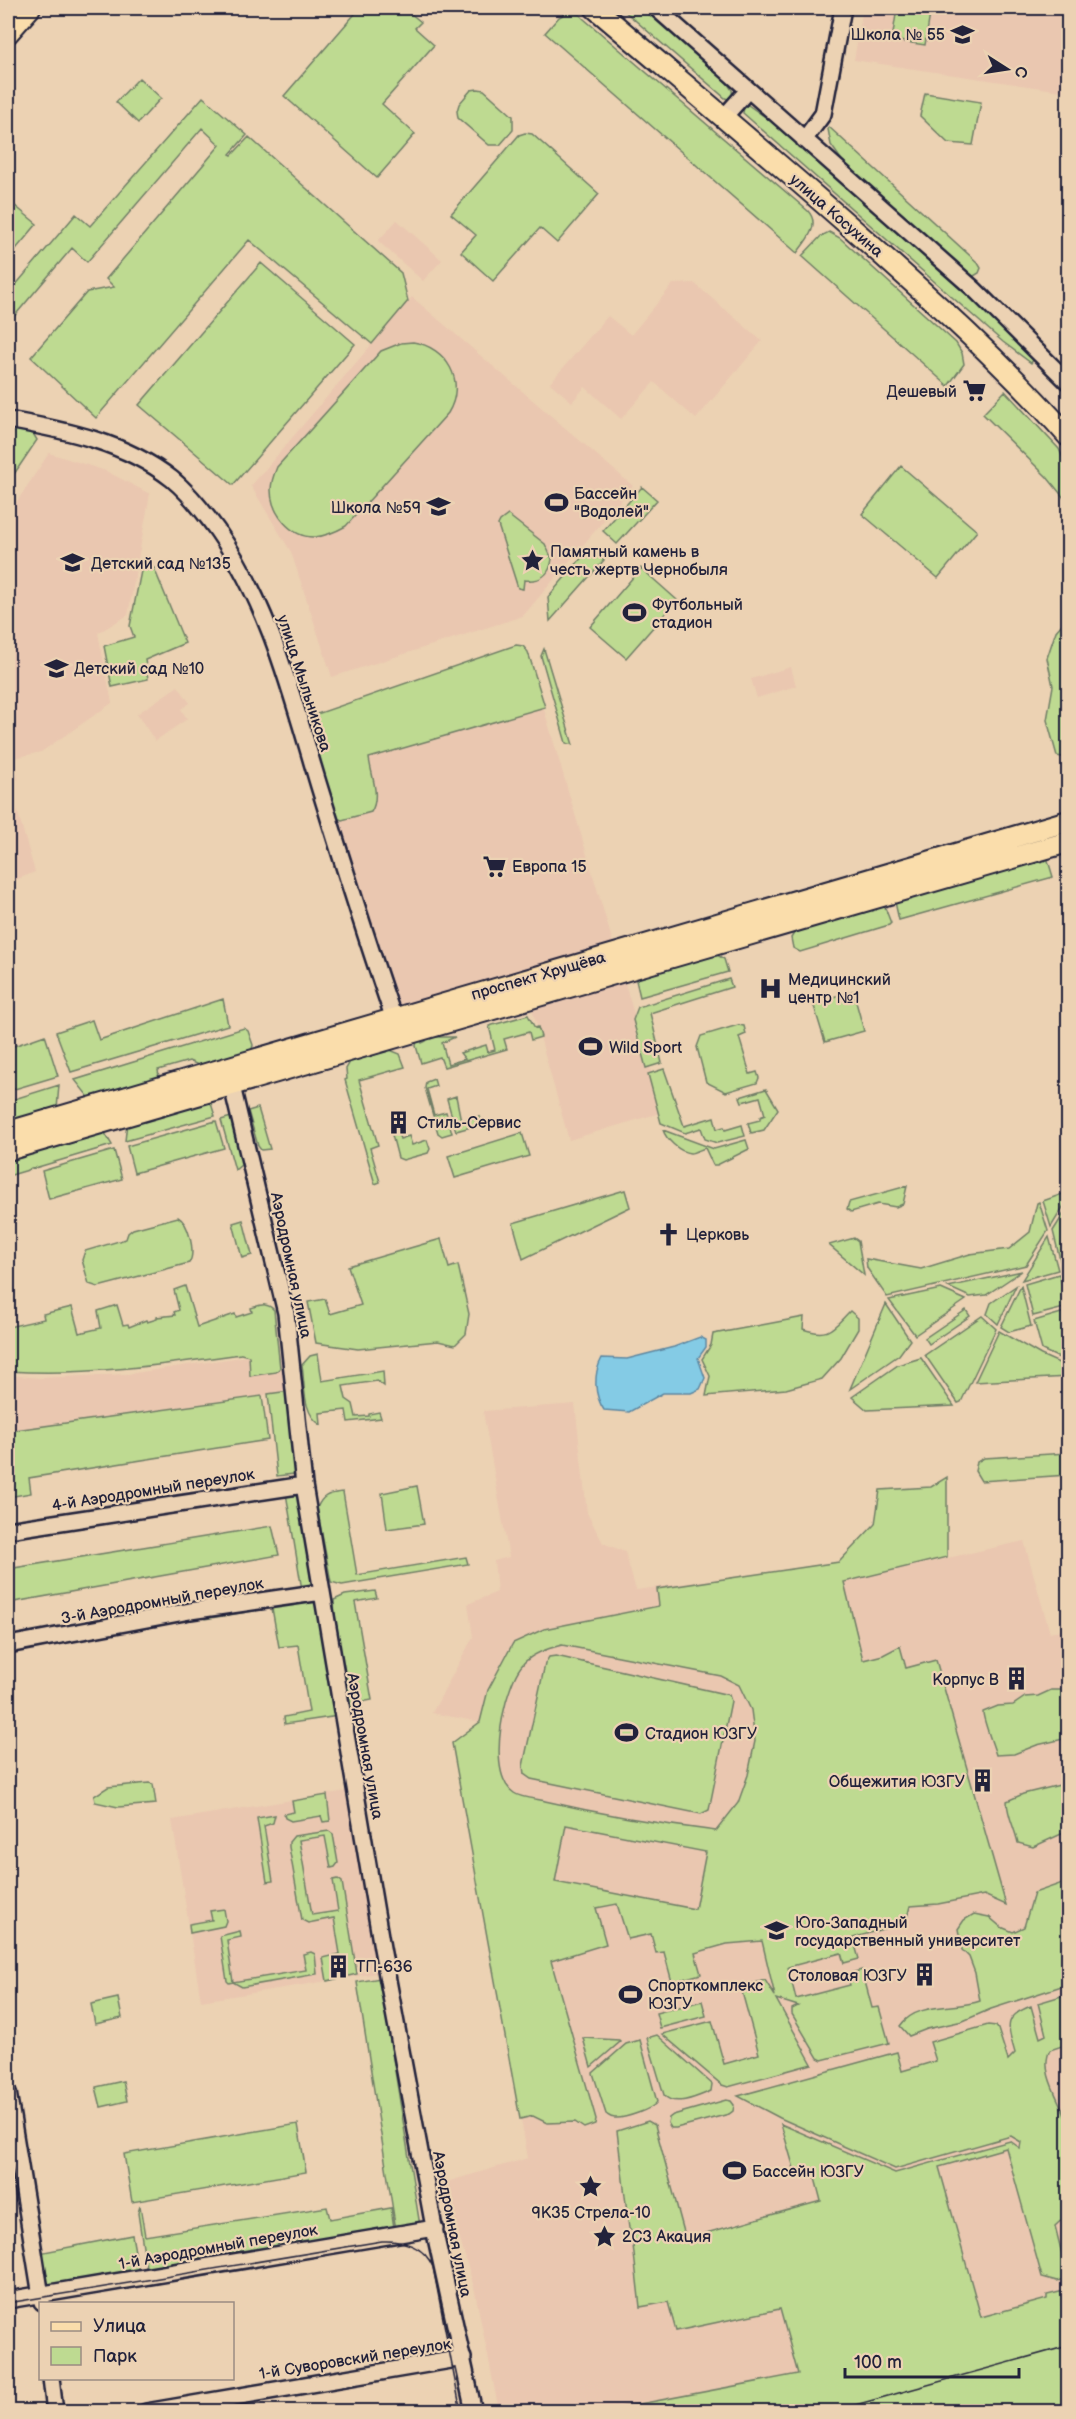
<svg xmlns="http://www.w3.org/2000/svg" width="1076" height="2419" font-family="'Balsamiq Sans',sans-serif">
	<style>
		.built { fill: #eac7b0 }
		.green { fill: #beda91; stroke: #707e66; stroke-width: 1.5; fill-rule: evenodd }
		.water { fill: #84cbe5; stroke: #5d87a1; stroke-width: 1.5 }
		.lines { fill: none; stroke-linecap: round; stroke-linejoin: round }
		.minor-casing { stroke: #22223b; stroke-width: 20 }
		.major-casing { stroke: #22223b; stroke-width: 24 }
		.minor { stroke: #ecd2b3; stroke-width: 15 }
		.major { stroke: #faddab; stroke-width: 20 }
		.tram { stroke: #22223b; stroke-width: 1.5 }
		.labels { text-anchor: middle; stroke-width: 4.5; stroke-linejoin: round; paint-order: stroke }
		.poi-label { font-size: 16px; fill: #22223b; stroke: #ecd2b3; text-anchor: start }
		.street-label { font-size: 16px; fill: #22223b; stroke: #ecd2b3 }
	</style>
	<rect width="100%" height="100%" fill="#ecd2b3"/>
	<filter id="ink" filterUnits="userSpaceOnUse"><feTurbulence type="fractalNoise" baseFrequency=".0167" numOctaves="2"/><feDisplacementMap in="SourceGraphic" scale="12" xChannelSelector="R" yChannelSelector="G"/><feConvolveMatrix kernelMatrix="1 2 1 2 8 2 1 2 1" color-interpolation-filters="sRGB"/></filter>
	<g filter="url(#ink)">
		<path class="built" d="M863,8H1068V92L854,60Z
			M397,220L442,260L423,281L378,241Z
			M694,283L762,341L696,419L654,382L621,419L585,387L572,402L550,383L608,316L631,335L673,284Z
			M412,297L633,486L523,616L332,677L291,552L251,486Z
			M49,453L106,471L150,494L128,615L98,633L112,703L41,752L14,758L18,779L8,787V515Z
			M791,667L796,686L757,698L751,679Z
			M178,686L190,703L181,709L187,719L155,741L137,714Z
			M543,706L663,1112L569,1140L522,973L394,1011L323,771Z
			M13,796L35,872L8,883V798Z
			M282,1351L286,1392L8,1431V1375L39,1378L128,1374Z
			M575,1404L587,1513L603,1543L625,1552L636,1590L839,1562L844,1581L1024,1541L1050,1633L1068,1628V2322L742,2411H499L474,2287L443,2183L528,2158L452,1743L480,1722L432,1713L473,1637L468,1604L497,1592L494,1561L509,1557L483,1411Z
			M358,1789L390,1971L201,2001L172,1820Z"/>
		<path class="green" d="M360,8H404L421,22L415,28L434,45L382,104L415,134L377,178L284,96Z
			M621,8H646L724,78L732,90L733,99L731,100L725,98Z
			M897,8H931L925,45L892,40Z
			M568,12L579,14L584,19L808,211C821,225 806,241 797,253L545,33L559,17Z
			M139,78L161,98L138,123L116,102Z
			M478,89L484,90L513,116V130L500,145H489L458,118L457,111L459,104L471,90Z
			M925,93L981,102L973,145L948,143L920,116Z
			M203,97L247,135L230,154L232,155L249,137L401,273L408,301L372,344L249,240L96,418L31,357L87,292L114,287L106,279L220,145L202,128L87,262L72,248L11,320L8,312V294L76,214L90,226Z
			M748,105L781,128L976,301L1034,359L1031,363L1003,342L743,113L744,106Z
			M829,127L978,263L981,268L979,273L974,276L970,275L843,162L831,145L828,129Z
			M525,133L532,134L599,194L557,243L540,228L493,281L461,252L476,235L451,214L519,135Z
			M8,200L37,224L11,255L8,252Z
			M829,232L840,238L956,343L962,353L964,364L948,386L802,256L821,236Z
			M261,263L355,344L233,485L139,405Z
			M413,342C447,347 467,382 448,413L346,526C337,531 326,536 315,537C291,538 271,513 271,490C271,481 274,474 277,467L381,351L401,343Z
			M1005,391L1059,449L1068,469V503L1047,477L983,414Z
			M8,426L31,430L37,440L8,483Z
			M901,466L977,531L938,578L862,514Z
			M642,487L657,500L617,544L603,531Z
			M508,515L545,544L552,559C550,575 540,582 524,580L523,589L518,588L498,525L500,521Z
			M590,548L604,560L550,621L548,597Z
			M142,566L154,568L185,643L145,660L148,679L112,687L104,646L134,637L130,626Z
			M641,568L677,600L626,658L590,627Z
			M1068,617V758L1057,756L1047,720L1053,686L1047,658L1056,631Z
			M516,645L523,646L528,652L545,707L369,758C371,775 381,797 371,812L342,820L334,817L309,726L314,715Z
			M544,649L573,745L566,743L541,656Z
			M1047,857L1053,877L899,920L895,902Z
			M884,905L891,923L889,925L800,952L793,948L791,938L796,930Z
			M714,953L724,959L728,972L640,997L635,976Z
			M729,979L732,987L650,1013L662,1063L646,1068L633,1020L638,1007Z
			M853,991L864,1031L825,1042L813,1003Z
			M223,999L228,1025L71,1072L56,1032L92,1020L99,1040Z
			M528,1015L535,1028L538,1027L541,1037L531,1040L529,1032L504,1039L507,1049L444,1067L440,1057L421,1063L416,1046L417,1040L420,1039L422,1043L426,1041L425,1037H455L442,1043L448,1064L465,1059L460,1053L486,1045L488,1052L495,1050L489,1026Z
			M738,1025L744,1026L746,1034L739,1037L750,1074L757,1072L759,1078L757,1083L726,1092L706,1082L697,1047L701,1036Z
			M244,1028L248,1031L253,1045L251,1054L203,1067L189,1061L158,1070L159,1077L155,1082L91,1100L75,1080Z
			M45,1035L58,1076L8,1091V1067L13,1064L8,1048Z
			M390,1050L400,1054L405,1067L359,1080L378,1145L370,1148L380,1182L375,1184L345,1080L347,1079L346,1069L350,1062Z
			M664,1069L684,1126L714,1117L717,1129L724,1127L725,1130L742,1125L745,1136L717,1143L705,1139L701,1128L685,1133L661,1123L648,1074Z
			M434,1079L436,1086L427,1089L434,1115L446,1112L452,1133L442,1136L438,1133L425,1088L426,1082Z
			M59,1085L57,1109L8,1124V1101Z
			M766,1089L778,1109L764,1130L751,1133L748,1123L760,1120V1117L765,1115L760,1097L742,1102L740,1097Z
			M456,1096L461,1121L480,1116L482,1124L456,1131L447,1099Z
			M210,1100L215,1116L125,1141L127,1123Z
			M258,1108L270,1149L261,1150L258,1146L248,1111Z
			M231,1117L242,1157L241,1165L235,1170L221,1120Z
			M216,1121L224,1148L134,1173L127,1146Z
			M663,1130L714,1149L746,1140L749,1149L717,1165H713L705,1148C701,1149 694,1153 690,1153C679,1152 666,1139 663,1130Z
			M100,1131L105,1133L112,1145L8,1176V1158Z
			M398,1133L400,1139L409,1136L412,1145L427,1140L430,1149L428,1153L403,1160L398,1158L392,1135Z
			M522,1133L529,1156L455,1178L448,1156Z
			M114,1150L122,1179L49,1199L42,1171Z
			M907,1186L903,1204L896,1207L878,1204L851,1212L847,1209L849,1202Z
			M625,1190L630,1207L523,1259L513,1223Z
			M1068,1192V1199L1051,1227L1043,1201Z
			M1039,1202L1048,1231L1026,1265L887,1297L867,1268L866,1259L921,1269L970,1254L1009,1249L1030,1232L1037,1203Z
			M1068,1207V1292L1053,1231Z
			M178,1217C189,1223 196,1253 189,1263L98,1287L89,1284L82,1260L85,1251L126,1239L128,1233L133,1229Z
			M243,1220L252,1255L242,1258L233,1223Z
			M1049,1237L1058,1270L1022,1280Z
			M854,1238L858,1241L864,1275L829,1245Z
			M441,1239L449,1268L458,1265L469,1314L466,1334L455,1345L438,1341L358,1349L316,1343L308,1302L325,1299L330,1314L361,1305L348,1266Z
			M1022,1271L986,1295L970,1297L948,1287Z
			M1059,1274L1068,1307L1033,1316L1025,1284Z
			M185,1286L197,1327L235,1314L236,1317L252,1312L251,1308C261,1305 267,1302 274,1310L280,1368L276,1372L250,1376L249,1356L241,1354C163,1365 86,1376 8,1371V1327L44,1319L43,1314L72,1307L79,1333L101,1328L98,1311L117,1305L123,1325L128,1324L129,1327L146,1320L147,1322L157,1319V1317L175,1315L174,1312L179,1310L174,1290Z
			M1016,1286L998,1324L987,1314L991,1303Z
			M1021,1286L1031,1326L1009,1332L1001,1327Z
			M941,1289L966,1300L915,1335L889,1300Z
			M886,1304L910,1340L899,1355L850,1389Z
			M966,1310L970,1316L929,1344L925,1338Z
			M850,1311L858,1318V1329L841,1358L822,1379L786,1389L706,1396L710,1376L702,1359L711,1345L713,1334L804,1317L803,1329C829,1338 832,1329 850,1311Z
			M1068,1311V1362L1042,1350L1034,1321Z
			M982,1316L996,1329L961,1402L958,1403L925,1355Z
			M999,1331L1041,1355L1068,1367V1377L975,1382Z
			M318,1354L322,1381L383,1371L384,1386L377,1381L343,1386L346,1399L353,1404L356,1417L369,1416V1414L379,1412L381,1418L348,1422L346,1410L320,1413L321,1425C302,1414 305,1385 302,1365L310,1356Z
			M921,1358L954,1406L867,1410L852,1397L898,1365Z
			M289,1391L297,1467L294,1474L277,1476L268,1394Z
			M262,1396L268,1440L29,1478L31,1493L8,1497V1431Z
			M1068,1453V1475L981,1481L975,1471L977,1462L984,1458Z
			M947,1477V1557L844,1582L863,1660L883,1655L900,1646L906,1668L936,1660L1006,1905L984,1895L938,1904L910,1906L906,1922L853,1938L859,1959L844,1963L841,1953L788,1967L796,1999L850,1985L847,1974L862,1970L872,2008L879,2007L889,2043L822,2060L818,2058L792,2014V2009L798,2006L776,1999L812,2064L728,2087L722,2085L662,2034L712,2021L724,2064L759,2054L742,1992L755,1988L754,1983L765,1980L775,1996L762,1941L727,1944L695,1953L701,1974L672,1982L664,1952L656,1953L651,1934L628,1939L617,1904L596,1908L606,1944L551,1961L596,2119L595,2124L584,2128L575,2122L547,2123L533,2116L520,2119L452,1743L480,1722L488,1690L513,1643L544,1629L659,1606L657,1589L839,1562L875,1524L880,1490L931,1487ZM562,1645L721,1676L739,1685L751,1710L755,1741L748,1775L738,1803L716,1831C660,1824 601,1814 545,1801C537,1799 521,1798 514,1793C491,1777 500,1725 506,1702C517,1665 524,1654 562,1645ZM566,1825L706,1852L695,1909L555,1882Z
			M297,1485L313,1594L303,1596L285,1487Z
			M417,1486L424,1524L387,1529L382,1493Z
			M343,1492L357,1575L466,1557L468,1564L342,1585L331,1582L317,1508C323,1494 329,1494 343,1492Z
			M272,1526L279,1555L8,1603V1569Z
			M375,1591L377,1598L355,1602L372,1700L361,1702L362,1712H351L335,1618L334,1600L345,1595Z
			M315,1597L338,1716L285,1724L284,1717L309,1712L298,1645L279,1647L272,1608L205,1619L204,1614Z
			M556,1656L729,1695L731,1701L709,1810L701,1814L531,1779L524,1774L523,1766L545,1664L549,1657Z
			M1068,1688V1738L1037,1745L1014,1754L996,1755C993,1745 983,1720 983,1712L998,1706L1013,1705L1025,1697L1038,1696L1051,1690H1061Z
			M149,1783L153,1784L156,1804L118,1807L95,1802L94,1796L108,1787Z
			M1068,1783V1831L1033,1847L1018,1843C1015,1829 1007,1815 1007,1801L1023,1794Z
			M327,1795L330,1821L323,1822L321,1816L291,1821L285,1818L284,1814L294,1812L292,1801Z
			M275,1815L273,1823L264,1826L273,1881L267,1882L257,1818Z
			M329,1831L333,1834L338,1863L335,1867L331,1868L325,1836L299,1840L312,1915L338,1911L333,1880L338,1879L342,1882L357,1974L327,1981L323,1958L340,1954L334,1918L308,1923L302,1920L289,1847V1842L294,1836Z
			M1068,1881V1984L991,2009L963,2021L927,2029L909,2036L900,2026C917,2001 956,2010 980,2001L975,1973L969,1957L962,1950L958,1929L964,1920L974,1914L989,1917L1001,1927L1013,1932L1024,1927L1034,1893Z
			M224,1909L226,1921L224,1926L190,1933L189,1924L212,1920L210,1911Z
			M240,1931L241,1937L227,1940L233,1982L306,1970L303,1954L311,1952L315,1954L317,1974L242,1987L233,1982L229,1983L227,1981L220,1936Z
			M380,1978L420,2226L396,2230L357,1982Z
			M1068,1994V2044L1050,2050C1039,2071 1060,2100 1067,2121C1073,2140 1069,2192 1068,2214L1055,2226L1068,2278L1057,2281L1042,2277L1006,2148L939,2167L981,2317L1047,2299V2295L1068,2290V2411H603L798,2374L780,2309L676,2331L668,2302L640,2307L633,2245C634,2238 635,2233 629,2228L617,2131L648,2121L655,2125L687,2243L707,2238L706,2233L821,2201L814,2174L800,2176L795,2172L781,2124L895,2173L1010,2141L1020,2148L1021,2142L1011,2136L895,2169L780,2118L738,2096L897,2052L902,2071L936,2061L930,2042L988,2025L996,2026L998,2029L1008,2060L1015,2053C1008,2027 1002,2017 1031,2006L1040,2038L1046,2035L1038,2003Z
			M118,1998L122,2018L95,2024L91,2004Z
			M702,2001L706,2016L660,2028L656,2013Z
			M657,2035L712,2084L711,2091C699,2096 674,2108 664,2095L647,2038Z
			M583,2038L619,2040L620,2042L591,2067Z
			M640,2040L657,2102C653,2109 624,2119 615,2118C610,2118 609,2116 606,2114L593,2073L626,2044Z
			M123,2081L127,2101L101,2107L96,2087Z
			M726,2100L731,2101L734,2105L733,2111L729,2114L676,2128H671L668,2123L669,2118L673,2115Z
			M298,2124L306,2172L132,2202L124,2154Z
			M140,2206L145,2236L327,2207L330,2219L391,2208L394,2228L147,2273L138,2213Z
			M132,2235L139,2274L45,2290L39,2253Z"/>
		<path class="water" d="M700,1337L706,1340V1347L698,1358L705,1378L700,1389L691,1393H663L629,1412L604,1410C594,1395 593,1374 602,1358L627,1359L674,1347Z"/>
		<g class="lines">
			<defs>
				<path id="minor" d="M656,8L974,289L1068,382
					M724,117L748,90
					M804,140L823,114L843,8
					M8,420C65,430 125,442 172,479C189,493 204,512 217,530C271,607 292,697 319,786C343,864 367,941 394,1019
					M232,1086L286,1313L304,1485L382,1948L436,2238L474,2412
					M8,1530L304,1485
					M8,1645L190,1611L322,1592
					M8,2092L42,2302
					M8,2300L435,2228
					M51,2378L55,2412
					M146,2412L463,2358"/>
				<path id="major" d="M595,8C684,84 775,160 863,238C934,301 1005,365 1068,436
					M8,33L30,8
					M8,1132L1068,821
					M8,1150L1068,842"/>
			</defs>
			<use href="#minor" class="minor-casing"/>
			<use href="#major" class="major-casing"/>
			<use href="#minor" class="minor"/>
			<use href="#major" class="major"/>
			<path class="tram" d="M8,2303L382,2241C403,2240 424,2246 433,2267L461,2412
				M830,2412L1068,2346"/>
		</g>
	</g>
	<defs>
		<symbol id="school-bare" viewBox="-9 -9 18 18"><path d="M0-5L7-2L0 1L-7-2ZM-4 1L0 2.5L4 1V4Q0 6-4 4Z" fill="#22223b" stroke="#ecd2b3" stroke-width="2.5" paint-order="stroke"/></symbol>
		<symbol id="supermarket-bare" viewBox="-9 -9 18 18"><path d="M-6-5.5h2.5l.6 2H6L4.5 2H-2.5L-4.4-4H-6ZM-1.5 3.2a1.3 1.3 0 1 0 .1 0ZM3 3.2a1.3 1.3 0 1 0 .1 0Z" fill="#22223b" stroke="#ecd2b3" stroke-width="2.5" paint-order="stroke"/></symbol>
		<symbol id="stadium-bare" viewBox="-9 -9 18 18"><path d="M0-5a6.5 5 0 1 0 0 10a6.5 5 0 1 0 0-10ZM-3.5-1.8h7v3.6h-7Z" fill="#22223b" stroke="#ecd2b3" stroke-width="2.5" paint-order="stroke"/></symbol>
		<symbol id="sight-bare" viewBox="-9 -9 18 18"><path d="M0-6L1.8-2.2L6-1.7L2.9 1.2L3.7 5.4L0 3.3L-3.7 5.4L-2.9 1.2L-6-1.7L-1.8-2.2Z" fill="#22223b" stroke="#ecd2b3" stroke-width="2.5" paint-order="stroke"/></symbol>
		<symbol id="hospital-bare" viewBox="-9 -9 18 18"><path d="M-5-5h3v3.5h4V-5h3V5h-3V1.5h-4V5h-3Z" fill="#22223b" stroke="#ecd2b3" stroke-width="2.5" paint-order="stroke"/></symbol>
		<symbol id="building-bare" viewBox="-9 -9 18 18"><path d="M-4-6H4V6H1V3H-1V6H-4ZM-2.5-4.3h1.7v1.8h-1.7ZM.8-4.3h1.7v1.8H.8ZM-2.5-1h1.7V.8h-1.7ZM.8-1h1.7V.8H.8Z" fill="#22223b" stroke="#ecd2b3" stroke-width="2.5" paint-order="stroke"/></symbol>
		<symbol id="church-bare" viewBox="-9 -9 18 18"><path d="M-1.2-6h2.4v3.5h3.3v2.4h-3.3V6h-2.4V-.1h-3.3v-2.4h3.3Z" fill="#22223b" stroke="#ecd2b3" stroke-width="2.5" paint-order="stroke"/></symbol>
		<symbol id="university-bare" viewBox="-9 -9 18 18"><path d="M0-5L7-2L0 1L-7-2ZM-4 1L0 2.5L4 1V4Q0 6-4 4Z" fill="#22223b" stroke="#ecd2b3" stroke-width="2.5" paint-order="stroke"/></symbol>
	</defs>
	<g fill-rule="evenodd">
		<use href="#school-bare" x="946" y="18" width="33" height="33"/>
		<use href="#supermarket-bare" x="958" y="374" width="33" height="33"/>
		<use href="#stadium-bare" x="540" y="486" width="33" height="33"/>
		<use href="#school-bare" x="422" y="490" width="33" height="33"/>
		<use href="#sight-bare" x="516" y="544" width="33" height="33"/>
		<use href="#school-bare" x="56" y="546" width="33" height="33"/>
		<use href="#stadium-bare" x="618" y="596" width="33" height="33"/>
		<use href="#school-bare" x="40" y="652" width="33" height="33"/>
		<use href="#supermarket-bare" x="478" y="850" width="33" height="33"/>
		<use href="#hospital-bare" x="754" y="972" width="33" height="33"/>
		<use href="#stadium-bare" x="574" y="1030" width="33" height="33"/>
		<use href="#building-bare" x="382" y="1106" width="33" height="33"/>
		<use href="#church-bare" x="652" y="1218" width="33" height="33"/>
		<use href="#building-bare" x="1000" y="1662" width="33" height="33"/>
		<use href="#stadium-bare" x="610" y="1716" width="33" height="33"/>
		<use href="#building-bare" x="966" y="1764" width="33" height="33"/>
		<use href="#university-bare" x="760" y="1914" width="33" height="33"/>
		<use href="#building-bare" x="322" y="1950" width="33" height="33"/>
		<use href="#building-bare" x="908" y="1958" width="33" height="33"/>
		<use href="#stadium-bare" x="614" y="1978" width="33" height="33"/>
		<use href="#stadium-bare" x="718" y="2154" width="33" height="33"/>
		<use href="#sight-bare" x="574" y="2170" width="33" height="33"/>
		<use href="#sight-bare" x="588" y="2220" width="33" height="33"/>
	</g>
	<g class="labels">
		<g class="poi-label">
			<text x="945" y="40" text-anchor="end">Школа № 55</text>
			<text x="957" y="397" text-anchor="end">Дешевый</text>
			<text x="574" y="499">Бассейн<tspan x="574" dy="18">"Водолей"</tspan></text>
			<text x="421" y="513" text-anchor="end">Школа №59</text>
			<text x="550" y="557">Памятный камень в<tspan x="550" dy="18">честь жертв Чернобыля</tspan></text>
			<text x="91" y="569">Детский сад №135</text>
			<text x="652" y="610">Футбольный<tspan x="652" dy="18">стадион</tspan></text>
			<text x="74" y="674">Детский сад №10</text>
			<text x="512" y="872">Европа 15</text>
			<text x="788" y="985">Медицинский<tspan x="788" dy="18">центр №1</tspan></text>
			<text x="609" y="1053">Wild Sport</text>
			<text x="417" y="1128">Стиль-Сервис</text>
			<text x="686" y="1240">Церковь</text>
			<text x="999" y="1685" text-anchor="end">Корпус В</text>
			<text x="645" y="1739">Стадион ЮЗГУ</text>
			<text x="965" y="1787" text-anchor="end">Общежития ЮЗГУ</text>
			<text x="795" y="1928">Юго-Западный<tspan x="795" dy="18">государственный университет</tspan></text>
			<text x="356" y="1972">ТП-636</text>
			<text x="907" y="1981" text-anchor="end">Столовая ЮЗГУ</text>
			<text x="648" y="1991">Спорткомплекс<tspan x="648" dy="18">ЮЗГУ</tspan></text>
			<text x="752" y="2177">Бассейн ЮЗГУ</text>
			<text x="591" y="2218" text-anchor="middle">9К35 Стрела-10</text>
			<text x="622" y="2242">2С3 Акация</text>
		</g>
		<g class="street-label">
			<text transform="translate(837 215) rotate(41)" y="6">улица Косухина</text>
			<text transform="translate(305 683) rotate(72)" y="6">улица Мыльникова</text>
			<text transform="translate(538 975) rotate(-16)" y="6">проспект Хрущёва</text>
			<text transform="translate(292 1265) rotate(78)" y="6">Аэродромная улица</text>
			<text transform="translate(153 1489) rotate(-9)" y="6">4-й Аэродромный переулок</text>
			<text transform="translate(162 1600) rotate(-10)" y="6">3-й Аэродромный переулок</text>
			<text transform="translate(366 1746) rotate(80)" y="6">Аэродромная улица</text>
			<text transform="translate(453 2224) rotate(79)" y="6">Аэродромная улица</text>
			<text transform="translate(218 2246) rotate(-10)" y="6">1-й Аэродромный переулок</text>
			<text transform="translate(355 2358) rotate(-9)" y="6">1-й Суворовский переулок</text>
		</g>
	</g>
	<rect width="1076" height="2419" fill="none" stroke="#ecd2b3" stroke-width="30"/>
	<rect x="15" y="15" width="1046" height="2389" fill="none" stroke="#22223b" stroke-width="2" filter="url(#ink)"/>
	<rect x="39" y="2302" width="195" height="78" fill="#ecd2b3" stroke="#9b8c83" stroke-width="1.5"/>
	<rect x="51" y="2322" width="30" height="9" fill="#faddab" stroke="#9b8c83" stroke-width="1.5"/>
	<text x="93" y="2332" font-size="18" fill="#22223b">Улица</text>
	<rect x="51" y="2347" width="30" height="18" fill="#beda91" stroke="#9b8c83" stroke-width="1.5"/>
	<text x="93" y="2362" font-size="18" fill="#22223b">Парк</text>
	<g transform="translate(1007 69) rotate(102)" stroke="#ecd2b3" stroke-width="4.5" paint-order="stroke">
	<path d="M0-4.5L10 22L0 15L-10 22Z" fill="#22223b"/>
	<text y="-9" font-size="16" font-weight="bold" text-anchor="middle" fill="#22223b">С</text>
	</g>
	<path d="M845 2368v9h174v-9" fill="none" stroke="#22223b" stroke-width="3"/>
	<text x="854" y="2368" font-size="18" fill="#22223b" stroke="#ecd2b3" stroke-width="4.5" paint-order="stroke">100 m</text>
</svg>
